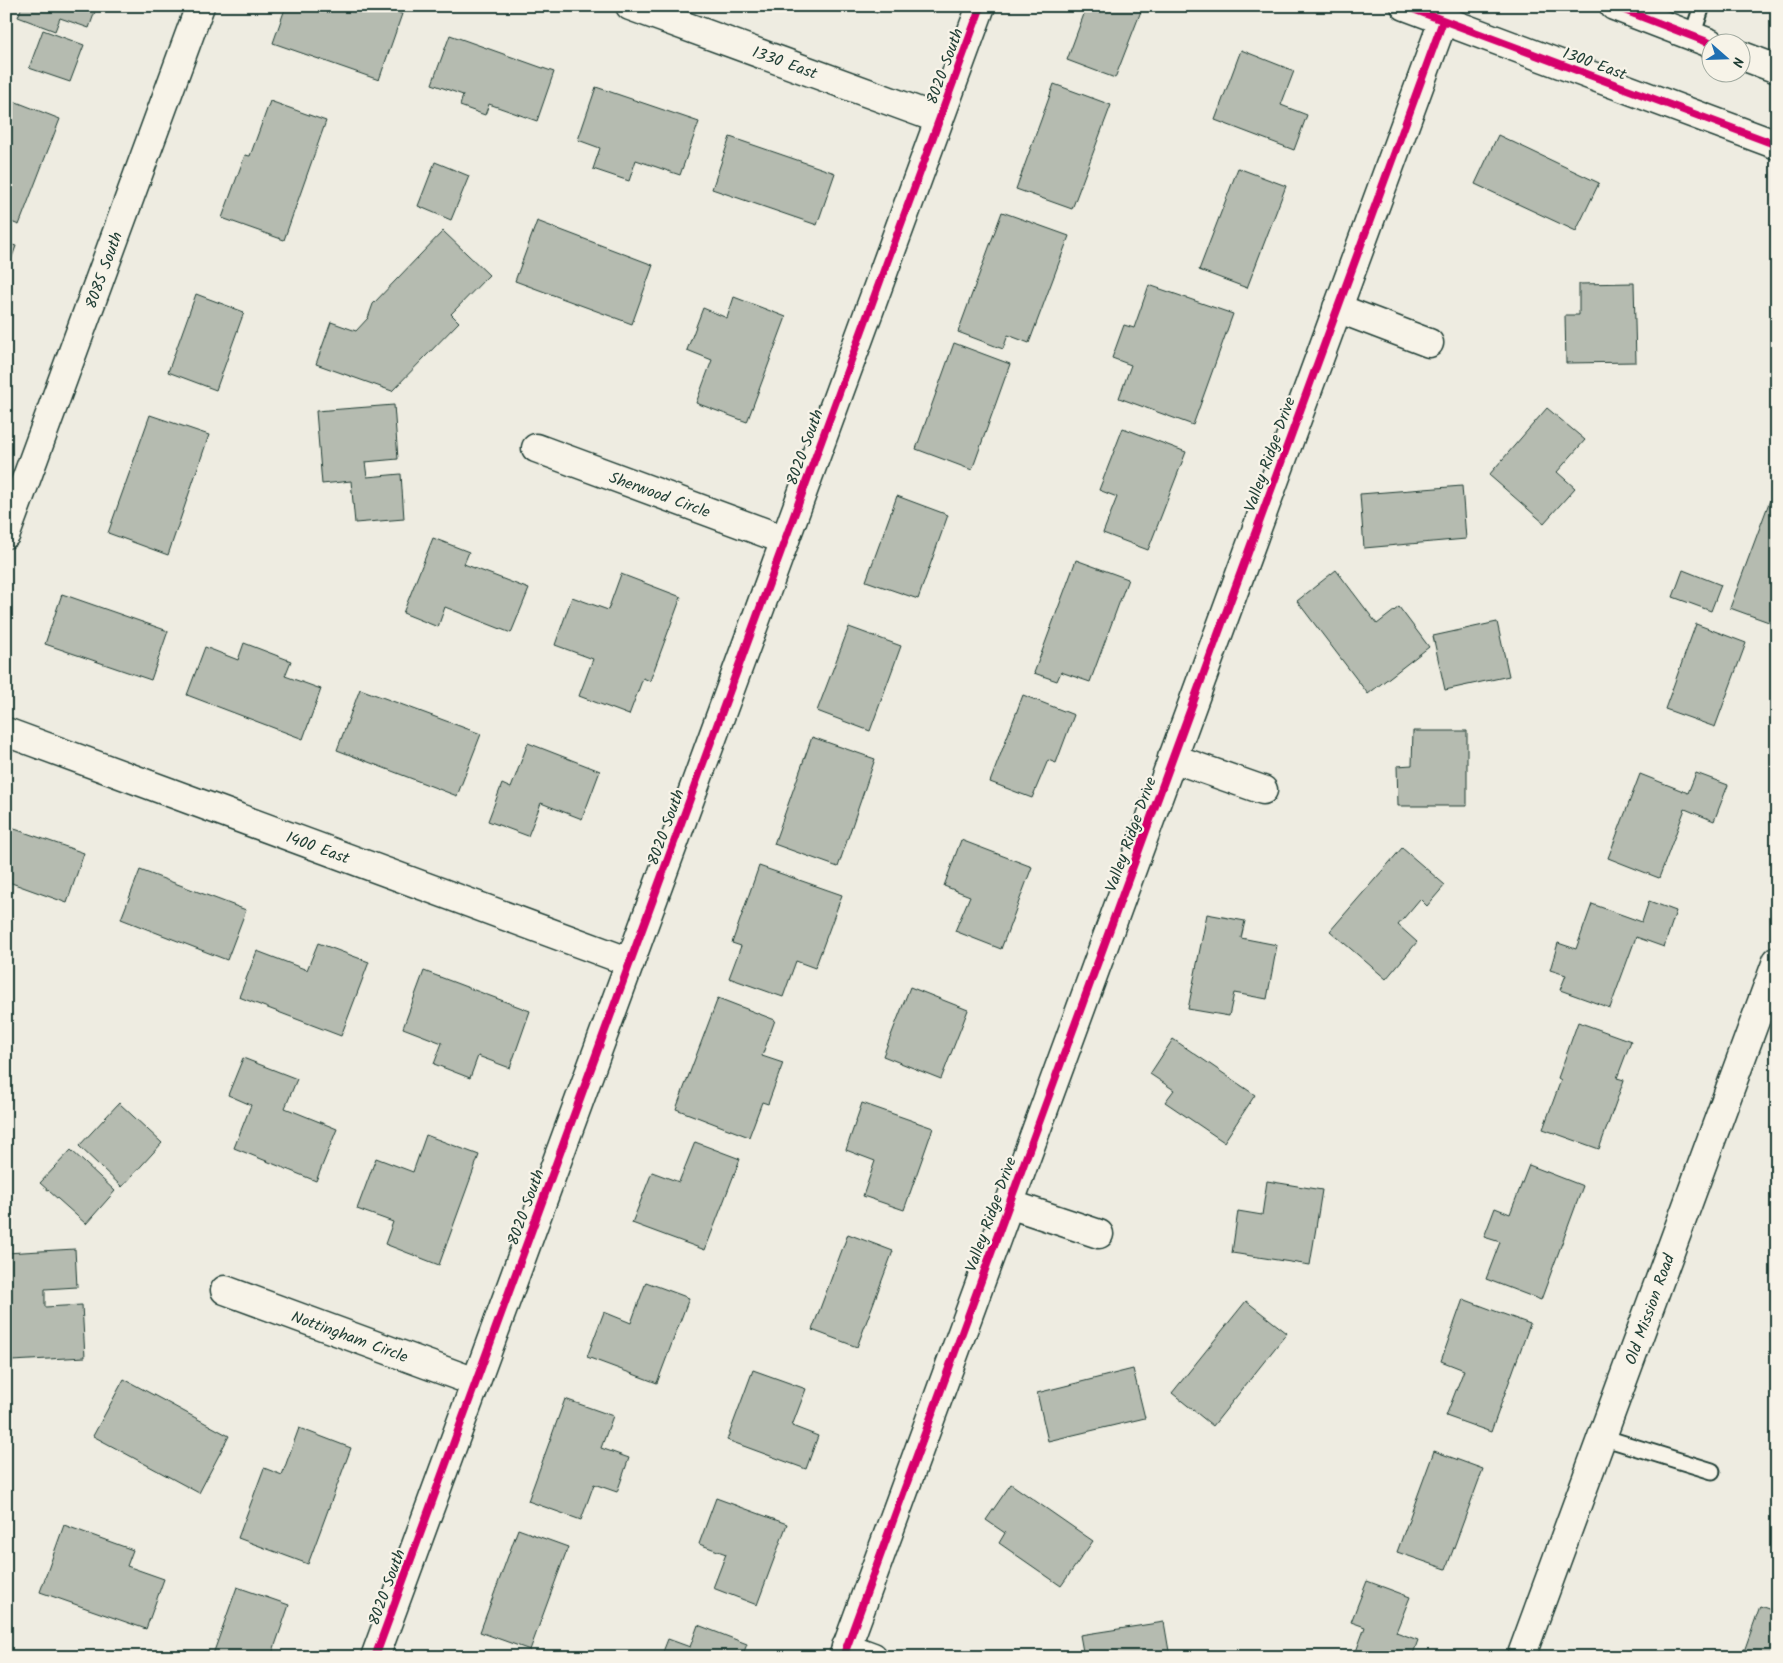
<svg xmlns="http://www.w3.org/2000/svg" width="1783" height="1663" font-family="Kalam,sans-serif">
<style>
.building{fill:#b5bbb0;stroke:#1f3d34}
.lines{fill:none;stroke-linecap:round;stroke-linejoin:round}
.lane-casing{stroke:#1f3d34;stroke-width:19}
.street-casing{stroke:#1f3d34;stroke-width:31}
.primary-casing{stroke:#1f3d34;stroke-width:31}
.lane{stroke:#f7f3e8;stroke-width:15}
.street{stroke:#f7f3e8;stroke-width:28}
.primary{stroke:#f7f3e8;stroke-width:28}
.cycleway-casing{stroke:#f7f3e8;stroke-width:11}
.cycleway{stroke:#d6006c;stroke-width:8}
.labels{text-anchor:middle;stroke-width:4.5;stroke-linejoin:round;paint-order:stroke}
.street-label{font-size:16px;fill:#1f3d34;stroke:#f7f3e8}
</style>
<rect width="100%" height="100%" fill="#eeece1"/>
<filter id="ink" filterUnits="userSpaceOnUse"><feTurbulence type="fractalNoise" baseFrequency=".02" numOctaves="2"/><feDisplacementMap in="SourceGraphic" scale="10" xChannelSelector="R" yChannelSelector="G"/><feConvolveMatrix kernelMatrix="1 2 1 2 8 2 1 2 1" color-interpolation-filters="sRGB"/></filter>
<g filter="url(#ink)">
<g class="building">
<polygon points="22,6 97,6 89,28 60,18 55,31 18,17"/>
<polygon points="286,6 380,6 402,14 379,80 273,43"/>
<polygon points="859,6 880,6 877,13"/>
<polygon points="1087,6 1143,6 1115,78 1067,60"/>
<polygon points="43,30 84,45 70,82 29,68"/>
<polygon points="450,35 554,72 537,121 489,104 485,115 460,106 463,95 432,84"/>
<polygon points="1241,50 1294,71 1281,105 1307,115 1294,150 1215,120"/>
<polygon points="1054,84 1111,105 1072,209 1016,189"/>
<polygon points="596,87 699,122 680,175 636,160 629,181 593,169 600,148 578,140"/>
<polygon points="6,98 60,119 19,225 6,220"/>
<polygon points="270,101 326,121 284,240 222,218 245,155 250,156"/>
<polygon points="1498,135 1599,183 1576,231 1475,184"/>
<polygon points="730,137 835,173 817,225 712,189"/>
<polygon points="435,162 469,176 451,220 418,206"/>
<polygon points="1238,168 1286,186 1247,288 1199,270"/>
<polygon points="1002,212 1069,236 1029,343 1008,335 1003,349 958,332"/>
<polygon points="537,221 653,265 632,324 515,281"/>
<polygon points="443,231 489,275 451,314 459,322 392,391 316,364 331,322 356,331 368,318 373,304"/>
<polygon points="6,243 16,246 6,274"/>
<polygon points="1634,283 1636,362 1566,363 1565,315 1579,315 1579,284"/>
<polygon points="1149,285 1233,314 1193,425 1119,398 1131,365 1112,358 1124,325 1134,328"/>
<polygon points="196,294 244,312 216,390 168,372"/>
<polygon points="734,297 786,317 747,422 696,403 712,360 687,350 703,308 727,318"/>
<polygon points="954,343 1010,364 972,470 916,449"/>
<polygon points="394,405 398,459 365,462 367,477 401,474 404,519 355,523 351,481 322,484 316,411"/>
<polygon points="1547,408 1585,440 1557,472 1575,488 1544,523 1489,475"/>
<polygon points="150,415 209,435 168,555 108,533"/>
<polygon points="1123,428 1186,452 1148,550 1103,533 1117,497 1099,490"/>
<polygon points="1462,486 1466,539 1364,548 1360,494"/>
<polygon points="897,496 948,515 918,599 866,581"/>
<polygon points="1770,500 1777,502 1777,625 1730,608"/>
<polygon points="433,538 469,552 464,564 529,589 511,633 445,607 438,627 403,613"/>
<polygon points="1076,560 1128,579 1090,682 1061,672 1057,681 1034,673"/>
<polygon points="1336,570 1377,624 1399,607 1429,647 1368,694 1297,601"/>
<polygon points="1683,570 1721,585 1711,611 1673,597"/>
<polygon points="621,574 681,597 650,681 643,678 629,715 579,696 593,659 555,645 572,597 608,610"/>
<polygon points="62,594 168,631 151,680 45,644"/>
<polygon points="1497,622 1509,676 1445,690 1433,636"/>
<polygon points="1696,624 1746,643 1715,727 1665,709"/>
<polygon points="849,627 901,646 870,731 817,711"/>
<polygon points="244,643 291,661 285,676 321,689 303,739 187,695 205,647 238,660"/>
<polygon points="360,689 481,734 457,796 337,750"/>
<polygon points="1023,695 1074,715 1056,763 1048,760 1032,798 990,782"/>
<polygon points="1413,731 1467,731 1467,806 1398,806 1397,766 1412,765"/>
<polygon points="812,737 875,759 838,867 774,844"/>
<polygon points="528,743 600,771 582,819 541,803 528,836 488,821 502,784 511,788"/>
<polygon points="1696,773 1728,785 1714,821 1685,809 1659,878 1608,858 1640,774 1688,793"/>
<polygon points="6,826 84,853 67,903 6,881"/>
<polygon points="961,840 1032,867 1001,949 955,931 970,896 944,886"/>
<polygon points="1402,848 1445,885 1427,906 1420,899 1398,925 1417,942 1386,979 1330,931"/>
<polygon points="759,866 842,895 815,968 796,961 783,997 729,978 741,946 732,943"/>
<polygon points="140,870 246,910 227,960 121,919"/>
<polygon points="1649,901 1676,911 1664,947 1636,937 1610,1008 1560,990 1566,975 1550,970 1558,943 1576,949 1592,904 1642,922"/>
<polygon points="1207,914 1245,921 1241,938 1277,945 1267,999 1234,993 1229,1016 1188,1009"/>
<polygon points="318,943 369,962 341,1036 239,997 257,951 307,970"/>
<polygon points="424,971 530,1011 510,1068 478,1056 470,1078 434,1064 442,1043 403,1028"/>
<polygon points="910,987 968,1010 941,1079 883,1056"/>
<polygon points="718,998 775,1020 762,1056 783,1063 768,1104 762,1102 749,1137 676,1109"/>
<polygon points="1578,1022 1631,1041 1617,1078 1624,1080 1599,1149 1543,1129 1561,1080 1558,1078"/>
<polygon points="1173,1039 1255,1095 1224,1142 1165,1102 1174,1090 1150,1074"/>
<polygon points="243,1058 297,1079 285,1108 337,1129 316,1181 234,1148 251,1105 228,1095"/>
<polygon points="119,1103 162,1143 122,1187 79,1146"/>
<polygon points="862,1103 933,1128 904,1210 863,1196 875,1161 846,1150"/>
<polygon points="426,1135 479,1155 439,1265 385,1244 393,1222 357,1209 376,1158 413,1172"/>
<polygon points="695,1142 740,1159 705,1250 632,1223 652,1172 679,1182"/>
<polygon points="71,1150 115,1191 86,1224 40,1183"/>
<polygon points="1529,1165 1583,1186 1541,1300 1486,1279 1500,1242 1484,1237 1495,1208 1510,1214"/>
<polygon points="1267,1181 1322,1190 1310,1265 1232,1253 1238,1211 1262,1215"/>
<polygon points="848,1234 893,1251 857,1347 812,1330"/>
<polygon points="75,1249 77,1287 45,1289 45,1307 82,1305 85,1357 12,1361 6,1253"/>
<polygon points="646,1282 689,1298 657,1383 587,1357 604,1312 631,1323"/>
<polygon points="1463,1299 1530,1324 1491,1432 1446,1416 1464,1370 1441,1361"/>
<polygon points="1246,1301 1287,1333 1213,1426 1172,1393"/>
<polygon points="1133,1369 1145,1418 1048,1441 1037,1393"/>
<polygon points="753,1370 806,1389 792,1426 818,1436 806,1469 727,1440"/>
<polygon points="124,1379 229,1436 199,1493 93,1436"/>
<polygon points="565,1399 613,1416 601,1448 629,1458 617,1492 594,1484 581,1520 528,1501"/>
<polygon points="299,1428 351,1448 308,1564 238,1538 264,1468 282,1475"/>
<polygon points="1434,1451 1483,1469 1446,1569 1397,1552"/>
<polygon points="1011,1484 1093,1541 1061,1586 999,1543 1005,1533 986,1520"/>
<polygon points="716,1498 787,1524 757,1605 713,1588 726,1554 699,1544"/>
<polygon points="64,1525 133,1550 127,1566 164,1579 146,1629 40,1592"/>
<polygon points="518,1529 568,1547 530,1650 480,1632"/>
<polygon points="1367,1581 1410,1597 1396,1632 1418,1640 1412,1657 1354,1657 1365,1627 1351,1622"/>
<polygon points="237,1587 289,1605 271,1657 212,1657"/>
<polygon points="1760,1606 1777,1612 1777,1657 1742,1657"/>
<polygon points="1164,1622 1170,1657 1084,1657 1080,1635"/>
<polygon points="698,1625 747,1644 742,1657 661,1657 668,1639 690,1647"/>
<polygon points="472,1651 487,1657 470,1657"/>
</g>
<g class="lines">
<defs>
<g id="lane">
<polyline points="1692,36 1702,6"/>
<polyline points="1602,1437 1712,1471"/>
</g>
<g id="street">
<polyline points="630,6 939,119"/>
<polyline points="1337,308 1429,343"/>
<polyline points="536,448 785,540"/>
<polyline points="6,534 200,6"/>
<polyline points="6,732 630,962"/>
<polyline points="1172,758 1263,790"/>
<polyline points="1009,1204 1099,1234"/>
<polyline points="225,1290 475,1382"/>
<polyline points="846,1647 873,1657"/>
<polyline points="375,1657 981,6"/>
<polyline points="843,1657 1443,21"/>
<polyline points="1521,1657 1777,961"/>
</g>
<g id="primary">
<polyline points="1405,6 1777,145"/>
<polyline points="1614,6 1710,43"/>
<polyline points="1740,55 1777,69"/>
</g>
</defs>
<use href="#lane" class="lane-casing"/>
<use href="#street" class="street-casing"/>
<use href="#primary" class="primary-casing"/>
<use href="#lane" class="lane"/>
<use href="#street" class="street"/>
<use href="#primary" class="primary"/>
<defs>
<g id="cycleway">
<polyline points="1405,6 1777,145"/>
<polyline points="1614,6 1710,43"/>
<polyline points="375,1657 981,6"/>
<polyline points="843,1657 1443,21"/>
</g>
</defs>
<use href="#cycleway" class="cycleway-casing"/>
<use href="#cycleway" class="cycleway"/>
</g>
</g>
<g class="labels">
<g class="street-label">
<text transform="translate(785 62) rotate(20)" y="6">1330 East</text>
<text transform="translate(1595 63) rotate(20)" y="6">1300 East</text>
<text transform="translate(944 66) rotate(-70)" y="6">8020 South</text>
<text transform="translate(103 270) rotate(-70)" y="6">8085 South</text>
<text transform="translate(804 447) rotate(-70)" y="6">8020 South</text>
<text transform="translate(1269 454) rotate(-70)" y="6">Valley Ridge Drive</text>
<text transform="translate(660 494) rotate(20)" y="6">Sherwood Circle</text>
<text transform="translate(665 827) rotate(-70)" y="6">8020 South</text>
<text transform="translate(1130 834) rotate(-70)" y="6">Valley Ridge Drive</text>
<text transform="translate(318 847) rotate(20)" y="6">1400 East</text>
<text transform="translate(525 1207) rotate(-70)" y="6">8020 South</text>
<text transform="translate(990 1214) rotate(-70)" y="6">Valley Ridge Drive</text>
<text transform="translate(1649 1309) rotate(-70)" y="6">Old Mission Road</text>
<text transform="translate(350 1336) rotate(20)" y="6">Nottingham Circle</text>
<text transform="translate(386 1587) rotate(-70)" y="6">8020 South</text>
</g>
</g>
<rect width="1783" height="1663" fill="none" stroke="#f7f3e8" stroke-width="25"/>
<rect x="12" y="12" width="1758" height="1638" fill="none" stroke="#1f3d34" stroke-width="2" filter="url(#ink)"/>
<g transform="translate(1726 58) rotate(110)"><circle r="24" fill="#f7f3e8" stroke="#a1aaa0"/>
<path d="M0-4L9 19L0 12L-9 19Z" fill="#1f6fb2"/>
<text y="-8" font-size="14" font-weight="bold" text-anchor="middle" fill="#1f3d34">N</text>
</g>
</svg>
